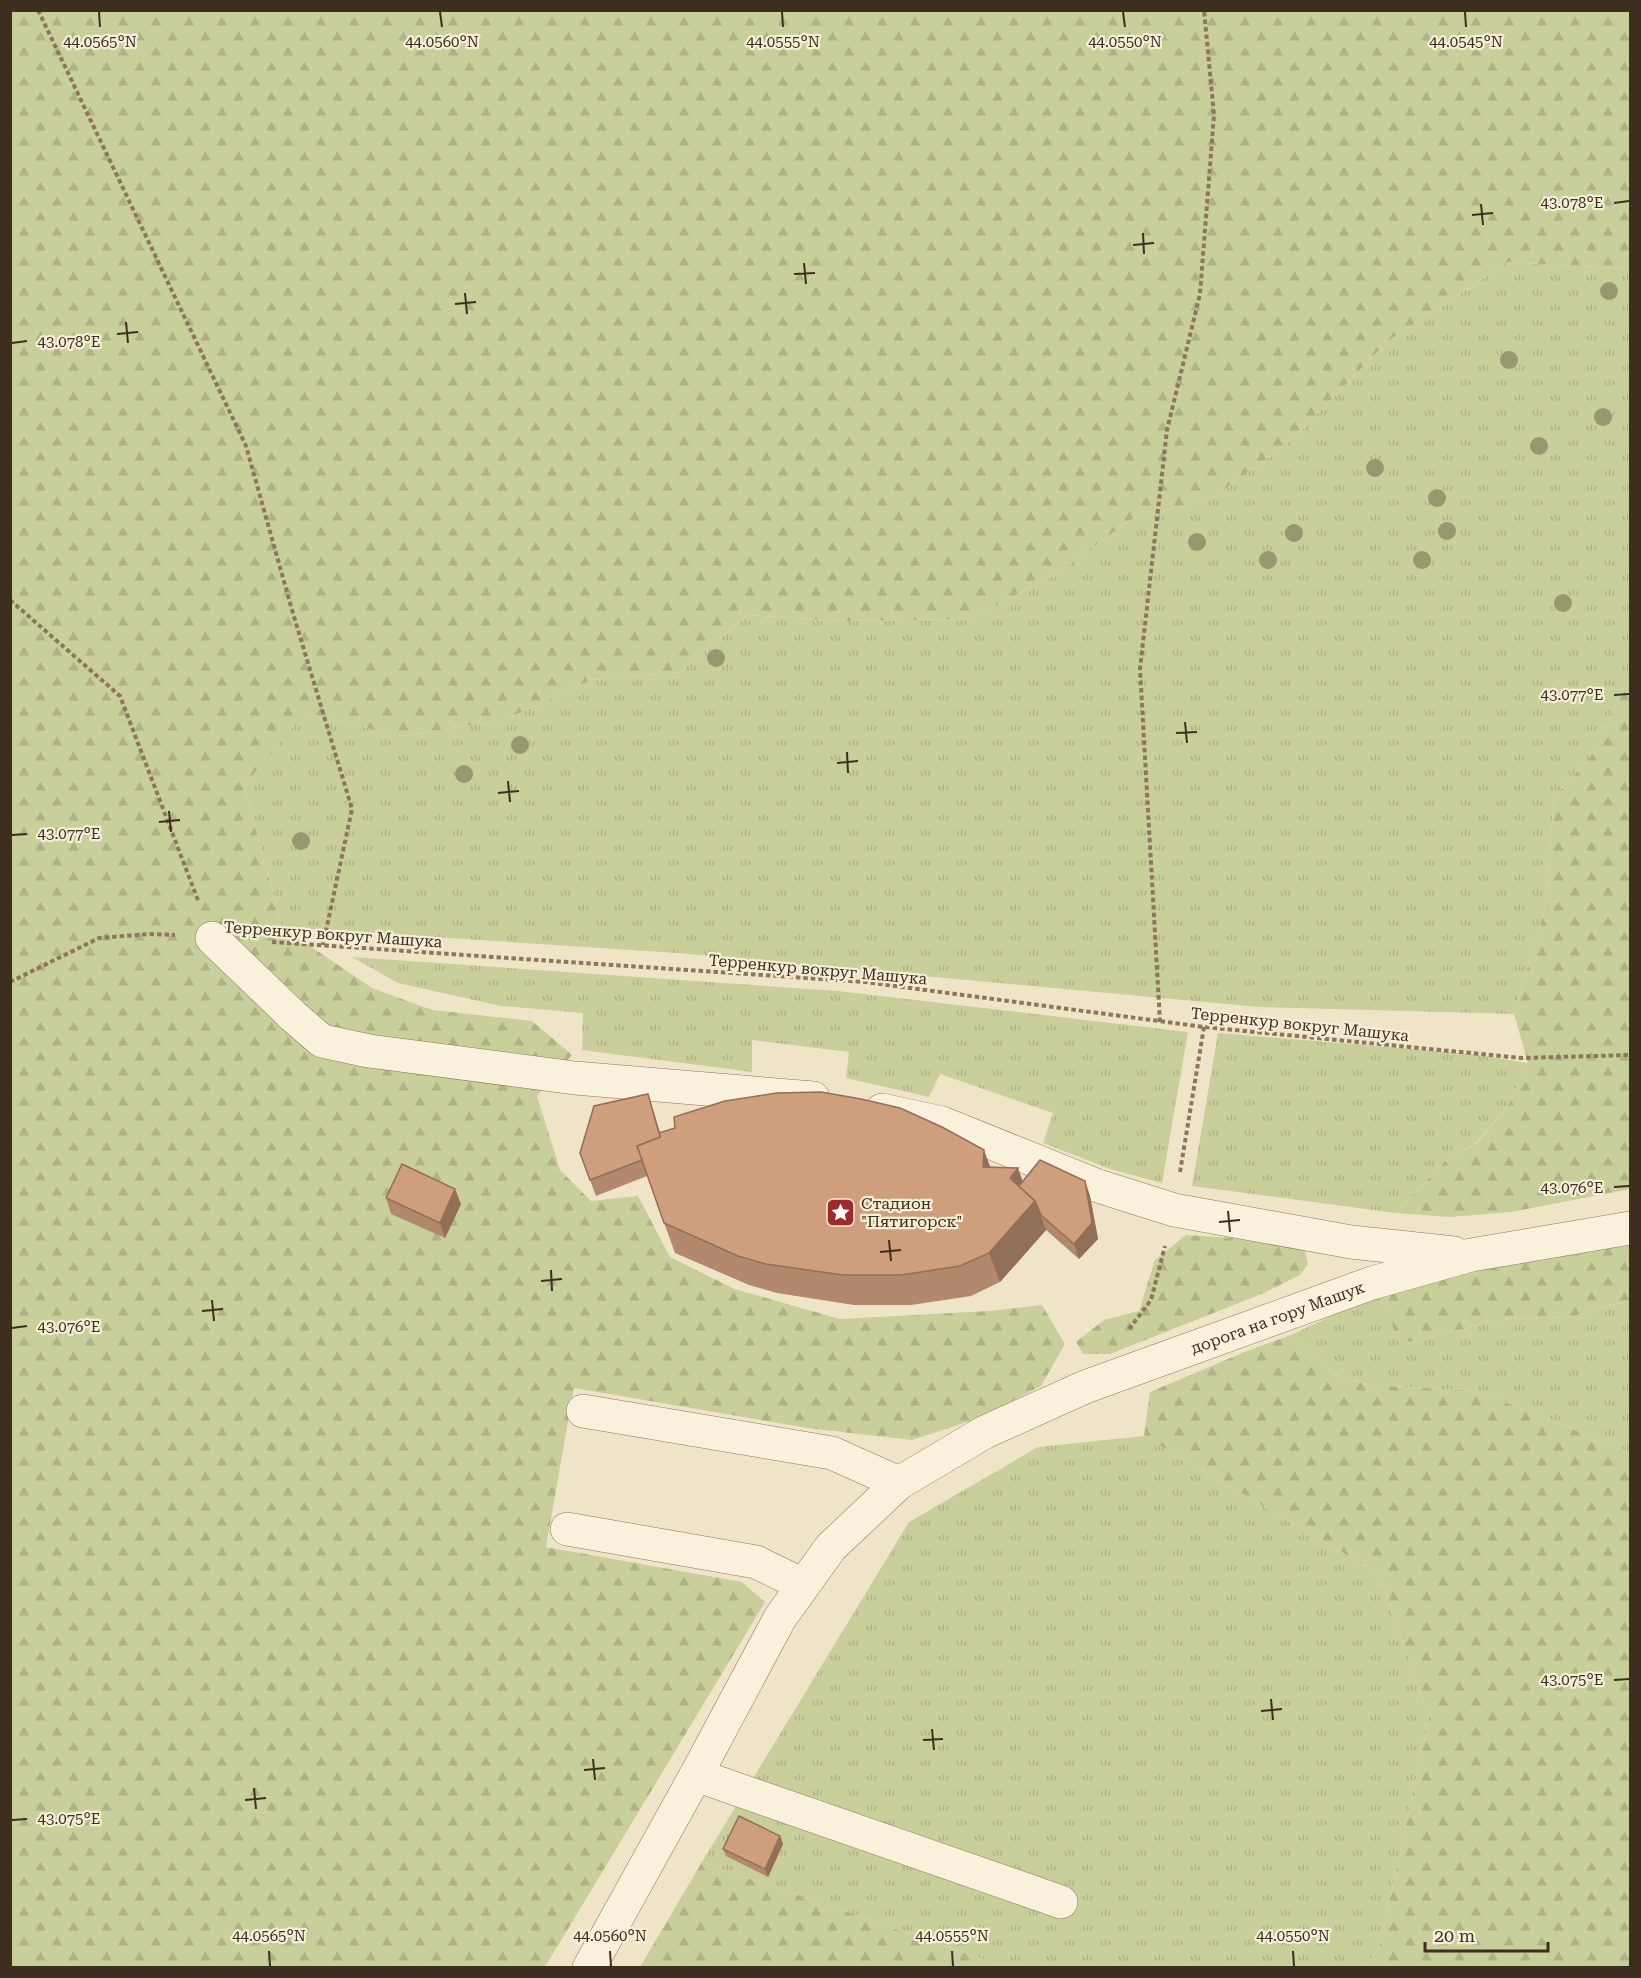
<svg xmlns="http://www.w3.org/2000/svg" width="1641" height="1978" font-family="'Roboto Serif',serif">
<style>
.grass{fill:url(#grass-tufts)}
.forest{fill:url(#forest-firs)}
.lines{fill:none;stroke-linecap:round;stroke-linejoin:round}
.minor-casing{stroke:#8d765c;stroke-width:34}
.path{stroke:#8d765c;stroke-width:4;stroke-dasharray:4.5 3;stroke-linecap:butt}
.minor{stroke:#faf1dc;stroke-width:33}
.tree{fill:#96986f}
.wall{fill:#b2896c}
.shaded-wall{fill:#916f58}
.building{fill:#cf9f7d;stroke:#916f58;stroke-width:1.5}
.ticks{fill:none;stroke:#3d2e20;stroke-width:2}
.labels{text-anchor:middle;stroke-width:4.5;stroke-linejoin:round;paint-order:stroke}
.street-label{font-size:16px;fill:#3d2e20;stroke:#f7eed8}
.poi-label{font-size:16px;fill:#3d2e20;stroke:#f7eed8;text-anchor:start}
.ticks-label{font-size:15px;text-anchor:middle;fill:#3d2e20;stroke:#f7eed8;stroke-width:4.5;stroke-linejoin:round;paint-order:stroke}
</style>
<defs>
<pattern id="grass-tufts" width="24" height="20" patternUnits="userSpaceOnUse" patternTransform="scale(1.5)"><rect width="24" height="20" fill="#c9cf9b"/><path d="M3 7l-1-3M5 7V3M7 7l1-3M15 17l-1-3M17 17v-4M19 17l1-3" fill="none" stroke="#aeb285"/></pattern>
<pattern id="forest-firs" width="22" height="20" patternUnits="userSpaceOnUse" patternTransform="scale(1.5)"><rect width="22" height="20" fill="#c9cf9b"/><path d="M5 1l3.5 6h-7zM16 11l3.5 6h-7z" fill="#aeb285"/></pattern>
</defs>
<rect width="100%" height="100%" fill="#f0e4c8"/>
<g class="grass">
<polygon points="1508,262 1630,269 1630,682 1622,690 1597,750 1554,797 1546,905 1514,1014 1259,1007 677,953 282,927 244,786 304,713 402,736 504,720 591,680 680,672 747,615 844,621 970,619 1052,576 1131,520 1215,496 1292,440 1388,341"/>
<polygon points="352,957 838,991 1188,1032 1162,1183 1110,1169 1043,1143 1053,1113 940,1074 929,1097 846,1078 849,1052 752,1040 752,1072 582,1050 583,1013 501,1006 398,983"/>
<polygon points="1218,1033 1471,1054 1528,1063 1508,1106 1477,1142 1444,1162 1396,1213 1192,1186"/>
<polygon points="1384,1291 1396,1338 1414,1342 1449,1332 1509,1319 1571,1317 1630,1300 1630,1454 1568,1427 1477,1391 1371,1385 1335,1375 1291,1335"/>
<polygon points="1144,1436 1379,1574 1429,1717 1380,1945 1366,1967 1006,1967 702,1862 909,1522 1038,1447"/>
</g>
<g class="forest">
<polygon points="11,11 1630,11 1630,269 1508,262 1388,341 1292,440 1215,496 1131,520 1052,576 970,619 844,621 747,615 680,672 591,680 504,720 401,736 305,713 244,786 282,927 372,988 432,1010 532,1021 572,1055 537,1096 560,1170 591,1201 638,1196 670,1257 735,1289 840,1319 988,1311 1042,1305 1065,1344 1041,1386 980,1418 912,1440 807,1428 574,1388 546,1547 742,1582 765,1602 545,1967 11,1968"/>
<polygon points="1630,682 1630,1189 1511,1212 1449,1217 1396,1213 1444,1162 1478,1142 1508,1106 1528,1063 1514,1014 1546,905 1554,797 1597,750 1622,690"/>
<polygon points="1186,1235 1281,1241 1305,1251 1308,1264 1300,1275 1264,1293 1110,1354 1083,1354 1076,1342 1104,1320 1139,1311 1155,1260"/>
<polygon points="1630,1243 1630,1300 1571,1317 1509,1319 1449,1332 1414,1342 1396,1339 1384,1291 1472,1269"/>
<polygon points="1291,1335 1335,1375 1371,1385 1477,1391 1568,1427 1630,1454 1630,1967 1366,1967 1380,1945 1429,1717 1379,1574 1144,1436 1150,1392 1247,1351"/>
<polygon points="702,1862 1006,1967 640,1967"/>
</g>
<g class="lines">
<defs>
<g id="minor">
<polyline points="212,938 293,1016 322,1041 369,1051 575,1078 813,1098"/>
<polyline points="882,1110 942,1123 1098,1186 1174,1210 1351,1242 1454,1253"/>
<polyline points="583,1411 832,1453 899,1483"/>
<polyline points="567,1529 756,1562 803,1585"/>
<polyline points="696,1775 1061,1902"/>
<path id="s1" d="M 589,1968 L 696,1775 L 780,1618 L 831,1547 L 899,1483 L 985,1432 L 1085,1387 L 1372,1283 L 1471,1255 L 1630,1228"/>
</g>
</defs>
<use href="#minor" class="minor-casing"/>
<g class="path">
<polyline points="38,10 246,446 292,610 352,809 323,945"/>
<polyline points="10,600 120,696 199,903"/>
<polyline points="272,942 865,982 1204,1027 1522,1058 1630,1055"/>
<polyline points="10,982 99,938 150,934 175,935"/>
<polyline points="1160,1022 1140,669 1167,430 1200,294 1214,115 1204,10"/>
<polyline points="1180,1172 1204,1027"/>
<polyline points="1129,1329 1151,1300 1165,1246"/>
</g>
<use href="#minor" class="minor"/>
</g>
<g class="tree">
<circle cx="1609" cy="291" r="9"/>
<circle cx="1509" cy="360" r="9"/>
<circle cx="1603" cy="417" r="9"/>
<circle cx="1539" cy="446" r="9"/>
<circle cx="1375" cy="468" r="9"/>
<circle cx="1437" cy="498" r="9"/>
<circle cx="1447" cy="531" r="9"/>
<circle cx="1294" cy="533" r="9"/>
<circle cx="1197" cy="542" r="9"/>
<circle cx="1268" cy="560" r="9"/>
<circle cx="1422" cy="560" r="9"/>
<circle cx="1563" cy="603" r="9"/>
<circle cx="716" cy="658" r="9"/>
<circle cx="520" cy="745" r="9"/>
<circle cx="464" cy="774" r="9"/>
<circle cx="301" cy="841" r="9"/>
</g>
<g class="wall">
<polygon points="653,1110 660,1133 990,1167 1018,1168 1023,1182 1085,1181 1090,1196 1098,1239 1079,1259 1046,1230 1000,1282 971,1296 911,1305 854,1305 777,1293 749,1285 675,1253 647,1176 596,1196 580,1153"/>
<polygon points="386,1198 461,1204 445,1238 391,1214"/>
<polygon points="780,1836 783,1844 768,1877 726,1856 723,1849"/>
</g>
<g class="shaded-wall">
<polygon points="648,1094 653,1110 671,1167 665,1151"/>
<polygon points="984,1150 995,1180 983,1167"/>
<polygon points="1018,1168 1028,1198 1010,1178"/>
<polygon points="1085,1181 1090,1196 1098,1239 1079,1259 1074,1244"/>
<polygon points="455,1189 461,1204 445,1238 440,1223"/>
<polygon points="1035,1201 1046,1230 1000,1282 989,1253"/>
<polygon points="780,1836 783,1844 768,1877 765,1869"/>
</g>
<g class="building">
<polygon points="821,1092 861,1099 900,1108 942,1127 984,1150 983,1167 1018,1168 1010,1178 1035,1201 989,1253 960,1266 901,1275 843,1275 766,1264 738,1256 664,1223 637,1146 660,1137 659,1133 675,1128 674,1117 725,1101 777,1093"/>
<polygon points="648,1094 660,1137 637,1146 642,1160 590,1180 580,1153 594,1106"/>
<polygon points="1040,1160 1085,1181 1092,1223 1074,1244 1041,1215 1035,1201 1019,1186"/>
<polygon points="402,1164 455,1189 440,1223 386,1198"/>
<polygon points="739,1816 780,1836 765,1869 723,1849"/>
</g>
<path class="ticks" d="M 99,12 L 100,27M 440,12 L 442,27M 782,12 L 783,27M 1123,12 L 1125,27M 1465,12 L 1466,27M 1614,203 L 1629,201M 1481,204 L 1483,225M 1472,215 L 1493,213M 1143,233 L 1144,254M 1133,245 L 1154,243M 804,263 L 806,284M 794,274 L 815,273M 465,293 L 467,314M 455,304 L 476,302M 126,322 L 128,343M 117,334 L 138,332M 12,343 L 27,341M 1614,695 L 1629,694M 1185,722 L 1187,743M 1176,733 L 1197,732M 847,752 L 848,773M 837,763 L 858,761M 508,781 L 510,802M 498,793 L 519,791M 169,811 L 171,832M 159,822 L 180,820M 12,835 L 27,834M 1614,1187 L 1629,1186M 1228,1211 L 1230,1232M 1219,1222 L 1240,1220M 889,1240 L 891,1261M 880,1252 L 901,1250M 551,1270 L 552,1291M 541,1281 L 562,1279M 212,1300 L 214,1321M 202,1311 L 223,1309M 12,1328 L 27,1326M 1614,1680 L 1629,1679M 1271,1699 L 1273,1720M 1261,1711 L 1282,1709M 932,1729 L 934,1750M 923,1740 L 943,1739M 593,1759 L 595,1780M 584,1770 L 605,1768M 254,1788 L 256,1809M 245,1800 L 266,1798M 12,1820 L 27,1819M 269,1951 L 270,1966M 610,1951 L 611,1966M 952,1951 L 953,1966M 1293,1951 L 1294,1966"/>
<defs>
<symbol id="sight-square" viewBox="-11 -11 22 22"><rect x="-9" y="-9" width="18" height="18" rx="4" fill="#9e2a2b" stroke="#f7eed8"/><path d="M0-6L1.8-2.2L6-1.7L2.9 1.2L3.7 5.4L0 3.3L-3.7 5.4L-2.9 1.2L-6-1.7L-1.8-2.2Z" fill="#fff"/></symbol>
</defs>
<g fill-rule="evenodd">
<use href="#sight-square" x="824" y="1196" width="33" height="33"/>
</g>
<g class="labels">
<g class="street-label">
<text transform="translate(333 934) rotate(4)" y="6">Терренкур вокруг Машука</text>
<text transform="translate(818 969) rotate(5)" y="6">Терренкур вокруг Машука</text>
<text transform="translate(1300 1024) rotate(6)" y="6">Терренкур вокруг Машука</text>
<text dy="6" stroke="none"><textPath href="#s1" startOffset="994">дорога на гору Машук</textPath></text>
</g>
<g class="poi-label">
<text x="861" y="1209">Стадион<tspan x="861" dy="18">"Пятигорск"</tspan></text>
</g>
</g>
<g class="ticks-label">
<text x="100" y="47">44.0565°N</text>
<text x="442" y="47">44.0560°N</text>
<text x="783" y="47">44.0555°N</text>
<text x="1125" y="47">44.0550°N</text>
<text x="1466" y="47">44.0545°N</text>
<text x="1572" y="208">43.078°E</text>
<text x="69" y="347">43.078°E</text>
<text x="1572" y="700">43.077°E</text>
<text x="69" y="839">43.077°E</text>
<text x="1572" y="1193">43.076°E</text>
<text x="69" y="1332">43.076°E</text>
<text x="1572" y="1685">43.075°E</text>
<text x="69" y="1824">43.075°E</text>
<text x="269" y="1941">44.0565°N</text>
<text x="610" y="1941">44.0560°N</text>
<text x="952" y="1941">44.0555°N</text>
<text x="1293" y="1941">44.0550°N</text>
</g>
<rect width="1641" height="1978" fill="none" stroke="#3d2e20" stroke-width="24"/>
<path d="M1425 1942v9h123v-9" fill="none" stroke="#3d2e20" stroke-width="3"/>
<text x="1434" y="1942" font-size="18" fill="#3d2e20" stroke="#f7eed8" stroke-width="4.5" paint-order="stroke">20 m</text>
</svg>
